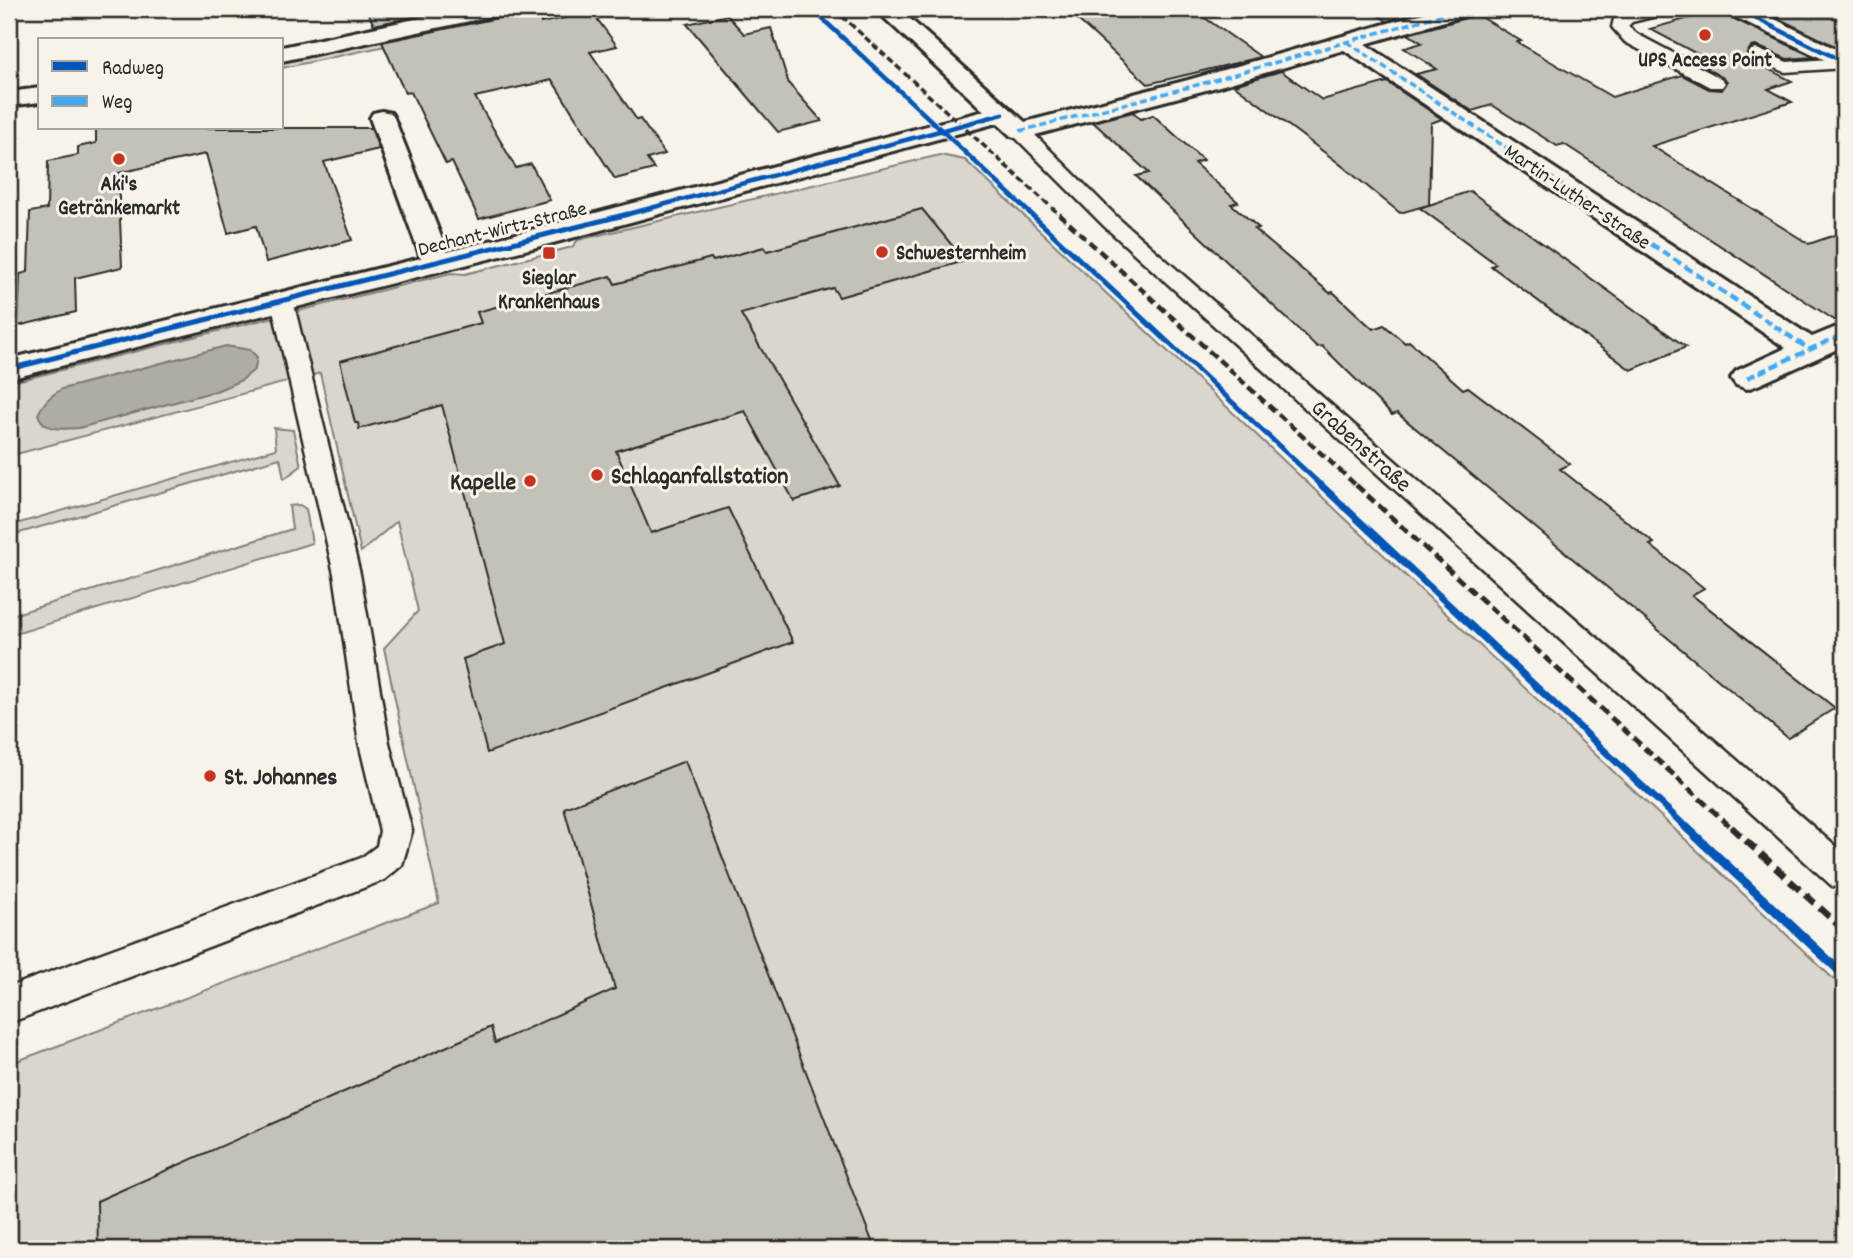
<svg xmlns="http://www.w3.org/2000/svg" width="1853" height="1258" font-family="Dekko,sans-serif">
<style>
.green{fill:#dad6cc;stroke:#82807c;stroke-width:2}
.water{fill:#afaca4;stroke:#7a7874;stroke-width:2}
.building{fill:#c4c1b9;stroke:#2b2b2b;stroke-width:2}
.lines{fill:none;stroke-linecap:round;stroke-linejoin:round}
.lane-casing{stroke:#2b2b2b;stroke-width:5}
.street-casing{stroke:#2b2b2b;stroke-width:6}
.secondary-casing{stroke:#2b2b2b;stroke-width:6}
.lane{fill:#f7f3e8;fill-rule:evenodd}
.street{fill:#f7f3e8;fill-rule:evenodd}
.secondary{fill:#f7f3e8;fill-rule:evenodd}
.rail-far3{stroke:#2b2b2b;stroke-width:3.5;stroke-dasharray:7 3.5;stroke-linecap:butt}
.rail-far2{stroke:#2b2b2b;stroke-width:4.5;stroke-dasharray:9 4.5;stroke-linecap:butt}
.rail-far1{stroke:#2b2b2b;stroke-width:5;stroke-dasharray:10 5;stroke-linecap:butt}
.rail{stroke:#2b2b2b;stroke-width:7;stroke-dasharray:13 7;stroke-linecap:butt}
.quiet-far1{stroke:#3fa9f5;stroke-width:3.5;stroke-dasharray:7 3.5;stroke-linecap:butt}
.quiet{stroke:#3fa9f5;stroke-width:4.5;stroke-dasharray:9 4.5;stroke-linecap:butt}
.cycleway-far3-casing{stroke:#f7f3e8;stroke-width:7}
.cycleway-far2-casing{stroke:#f7f3e8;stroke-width:9}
.cycleway-far1-casing{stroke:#f7f3e8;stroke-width:11}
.cycleway-casing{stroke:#f7f3e8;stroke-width:13}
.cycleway-far3{stroke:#0057b8;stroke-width:4.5}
.cycleway-far2{stroke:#0057b8;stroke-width:5}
.cycleway-far1{stroke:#0057b8;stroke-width:7}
.cycleway{stroke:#0057b8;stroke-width:9}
.poi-dot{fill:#c8321e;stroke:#f7f3e8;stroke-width:2.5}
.labels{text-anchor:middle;stroke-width:6;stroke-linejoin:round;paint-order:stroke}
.far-poi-label{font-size:21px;font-weight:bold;fill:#2b2b2b;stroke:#f7f3e8}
.far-street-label{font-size:21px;fill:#2b2b2b;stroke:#f7f3e8}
.street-label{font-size:24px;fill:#2b2b2b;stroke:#f7f3e8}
.poi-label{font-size:24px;font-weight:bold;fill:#2b2b2b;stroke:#f7f3e8;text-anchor:start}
</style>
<rect width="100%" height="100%" fill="#f7f3e8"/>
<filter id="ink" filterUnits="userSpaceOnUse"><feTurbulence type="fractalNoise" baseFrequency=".0143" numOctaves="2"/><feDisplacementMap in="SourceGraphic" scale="14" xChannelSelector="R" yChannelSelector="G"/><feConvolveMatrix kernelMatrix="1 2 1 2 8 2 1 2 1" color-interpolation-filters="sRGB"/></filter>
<g filter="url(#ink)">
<g class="green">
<polygon points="524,9 559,9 282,68 282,60"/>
<polygon points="940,155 965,160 1844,989 1844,1249 9,1249 9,1064 439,903 384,648 418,611 397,521 361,552 320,373 9,456 9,383 451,273 465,274 572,247 578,240"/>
<polygon points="274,428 293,430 301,466 284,479 280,458 9,536 9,526 276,449"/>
<polygon points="300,505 306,509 312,543 9,636 9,616 292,529 289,506"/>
</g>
<path class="water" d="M 226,346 L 250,350 L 257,357 L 255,369 L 242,380 L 216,391 L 79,428 C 63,429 43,432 38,414 C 44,402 50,396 62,389 Z"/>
<g class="building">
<polygon points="366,9 451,9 374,25"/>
<polygon points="507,9 539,9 541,23 592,12 617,46 590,52 637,120 640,119 665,154 647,159 654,169 615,179 552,80 475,97 516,168 531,164 550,200 479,219 452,162 446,164 411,92 405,93 382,42 502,17"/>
<polygon points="1066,9 1192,9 1261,57 1148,84"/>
<polygon points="1368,9 1429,9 1387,21"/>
<polygon points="1721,9 1728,16 1814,57 1787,59 1757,46 1751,47 1747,53 1750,60 1792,81 1768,89 1792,102 1652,146 1809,244 1844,232 1844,322 1839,323 1564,144 1557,146 1492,105 1472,111 1416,74 1437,69 1404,48 1422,43 1408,34 1470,17 1473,12 1521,41 1517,42 1612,97 1682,75 1709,89 1722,90 1727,81 1706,68 1716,64 1650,29"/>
<polygon points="1759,9 1844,9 1844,49 1843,50"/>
<polygon points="727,15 744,34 771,28 789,84 822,121 778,132 687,24"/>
<polygon points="1281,71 1322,100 1387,82 1442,119 1431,123 1429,205 1470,191 1686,347 1631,370 1491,266 1496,264 1420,208 1428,205 1400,213 1336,161 1234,85"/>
<polygon points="1133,112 1141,119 1153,115 1203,160 1194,163 1238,202 1231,204 1259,228 1254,229 1330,293 1333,292 1373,329 1384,325 1405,343 1409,341 1463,389 1468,387 1570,464 1560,469 1654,543 1650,545 1704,588 1692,595 1835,708 1788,738 1471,474 1397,413 1392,415 1322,346 1317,347 1136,176 1149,173 1093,122"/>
<polygon points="96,128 371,128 379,149 324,162 352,240 266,262 256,226 228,233 206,154 118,173 122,267 75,278 76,312 18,326 20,274 28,272 30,212 47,209 48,161 78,155 78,147 96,143"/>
<polygon points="922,209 965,261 839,297 833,288 741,314 840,486 794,501 745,411 616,451 651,533 728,508 793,642 487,753 463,659 505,644 442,405 359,429 358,423 355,423 340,361 481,323 477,312 611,276 615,284 711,258 713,261 764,247 767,251"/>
<polygon points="685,761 875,1249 98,1249 97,1201 491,1027 495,1043 615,989 564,808"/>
</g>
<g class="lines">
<defs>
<g id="lane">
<polygon points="1648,9 1674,9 1672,12 1632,22 1628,26 1637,34 1722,79 1725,83 1722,87 1710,87 1625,42 1612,27 1614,19"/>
<polygon points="1757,49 1787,62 1844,58 1844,68 1785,72 1751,58 1749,54 1751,50"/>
<polygon points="1020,125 1027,127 1118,218 1844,854 1844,890 1832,886 1104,226 1013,135 1011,131"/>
<polygon points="282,294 290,296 293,301 360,574 389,743 412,831 402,865 384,880 9,1023 9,987 361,858 377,846 380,831 359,743 334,574 271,301 274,296"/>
</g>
<g id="street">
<polygon points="463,9 504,9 501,14 493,16 282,61 282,47"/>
<polygon points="875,9 899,9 1025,122 1188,80 1438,9 1472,9 1469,14 1365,44 1812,337 1844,324 1844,346 1758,385 1747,389 1736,385 1731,378 1736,371 1786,348 1344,50 1206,90 1020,139 1011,136 997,123 553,243 9,379 9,359 421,258 370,118 373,113 382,111 391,113 394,118 447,252 984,111"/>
<polygon points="40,88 40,102 9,106 9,92"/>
</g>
<polygon id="secondary" points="1726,9 1754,9 1844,53 1844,69 1729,14"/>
</defs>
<use href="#lane" class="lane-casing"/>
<use href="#street" class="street-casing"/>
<use href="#secondary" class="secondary-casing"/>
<use href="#lane" class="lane"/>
<use href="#street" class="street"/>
<use href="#secondary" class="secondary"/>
<polyline class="rail-far3" points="834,9 1061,216"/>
<polyline class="rail-far2" points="1059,214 1358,487"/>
<polyline class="rail-far1" points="1356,485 1733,829"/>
<polyline class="rail" points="1731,827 1844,930"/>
<g class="quiet-far1">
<polyline points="1347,42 1609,216"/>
<polyline points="1020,131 1197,85 1461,9"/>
</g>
<g class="quiet">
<polyline points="1606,214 1809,349"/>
<polyline points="1747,378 1844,334"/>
</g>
<defs>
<g id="cycleway-far3">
<polyline points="812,9 1033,216"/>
<polyline points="1737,9 1844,62"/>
<polyline points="621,216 1003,114"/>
</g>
<g id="cycleway-far2">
<polyline points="1031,214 1323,487"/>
<polyline points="9,369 628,214"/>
</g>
<polyline id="cycleway-far1" points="1321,485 1688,829"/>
<polyline id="cycleway" points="1686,827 1844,975"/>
</defs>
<use href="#cycleway-far3" class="cycleway-far3-casing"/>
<use href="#cycleway-far2" class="cycleway-far2-casing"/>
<use href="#cycleway-far1" class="cycleway-far1-casing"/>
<use href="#cycleway" class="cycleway-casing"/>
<use href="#cycleway-far3" class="cycleway-far3"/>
<use href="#cycleway-far2" class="cycleway-far2"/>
<use href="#cycleway-far1" class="cycleway-far1"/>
<use href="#cycleway" class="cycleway"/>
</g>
</g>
<g class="poi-dot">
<circle cx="1705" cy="35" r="7"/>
<circle cx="119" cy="159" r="7"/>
<circle cx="882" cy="252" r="7"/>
<rect x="542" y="246" width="14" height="14" rx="3.5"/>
<circle cx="597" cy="475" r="7"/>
<circle cx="530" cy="481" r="7"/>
<circle cx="210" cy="776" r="7"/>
</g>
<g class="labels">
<g class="far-poi-label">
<text x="1705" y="66">UPS Access Point</text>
<text x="119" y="190">Aki's<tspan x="119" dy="24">Getränkemarkt</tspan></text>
<text x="896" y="259" text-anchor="start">Schwesternheim</text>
<text x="549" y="284">Sieglar<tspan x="549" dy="24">Krankenhaus</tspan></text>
</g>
<g class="far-street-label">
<text transform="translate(1578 196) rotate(34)" y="7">Martin-Luther-Straße</text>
<text transform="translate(502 228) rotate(-14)" y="7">Dechant-Wirtz-Straße</text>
</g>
<g class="street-label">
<text transform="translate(1362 445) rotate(42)" y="8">Grabenstraße</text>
</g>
<g class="poi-label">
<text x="611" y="483">Schlaganfallstation</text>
<text x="516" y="489" text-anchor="end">Kapelle</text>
<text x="224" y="784">St. Johannes</text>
</g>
</g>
<rect width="1853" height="1258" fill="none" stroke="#f7f3e8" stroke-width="35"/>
<rect x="18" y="18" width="1818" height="1223" fill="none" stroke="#2b2b2b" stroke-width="2.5" filter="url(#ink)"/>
<rect x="38" y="38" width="245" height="91" fill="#f7f3e8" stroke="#a5a39c" stroke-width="2"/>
<rect x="52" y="61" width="35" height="10" fill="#0057b8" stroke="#a5a39c" stroke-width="2"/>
<text x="102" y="74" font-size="21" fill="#2b2b2b">Radweg</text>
<rect x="52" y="96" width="35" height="10" fill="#3fa9f5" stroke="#a5a39c" stroke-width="2"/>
<text x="102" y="108" font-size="21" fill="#2b2b2b">Weg</text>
</svg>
